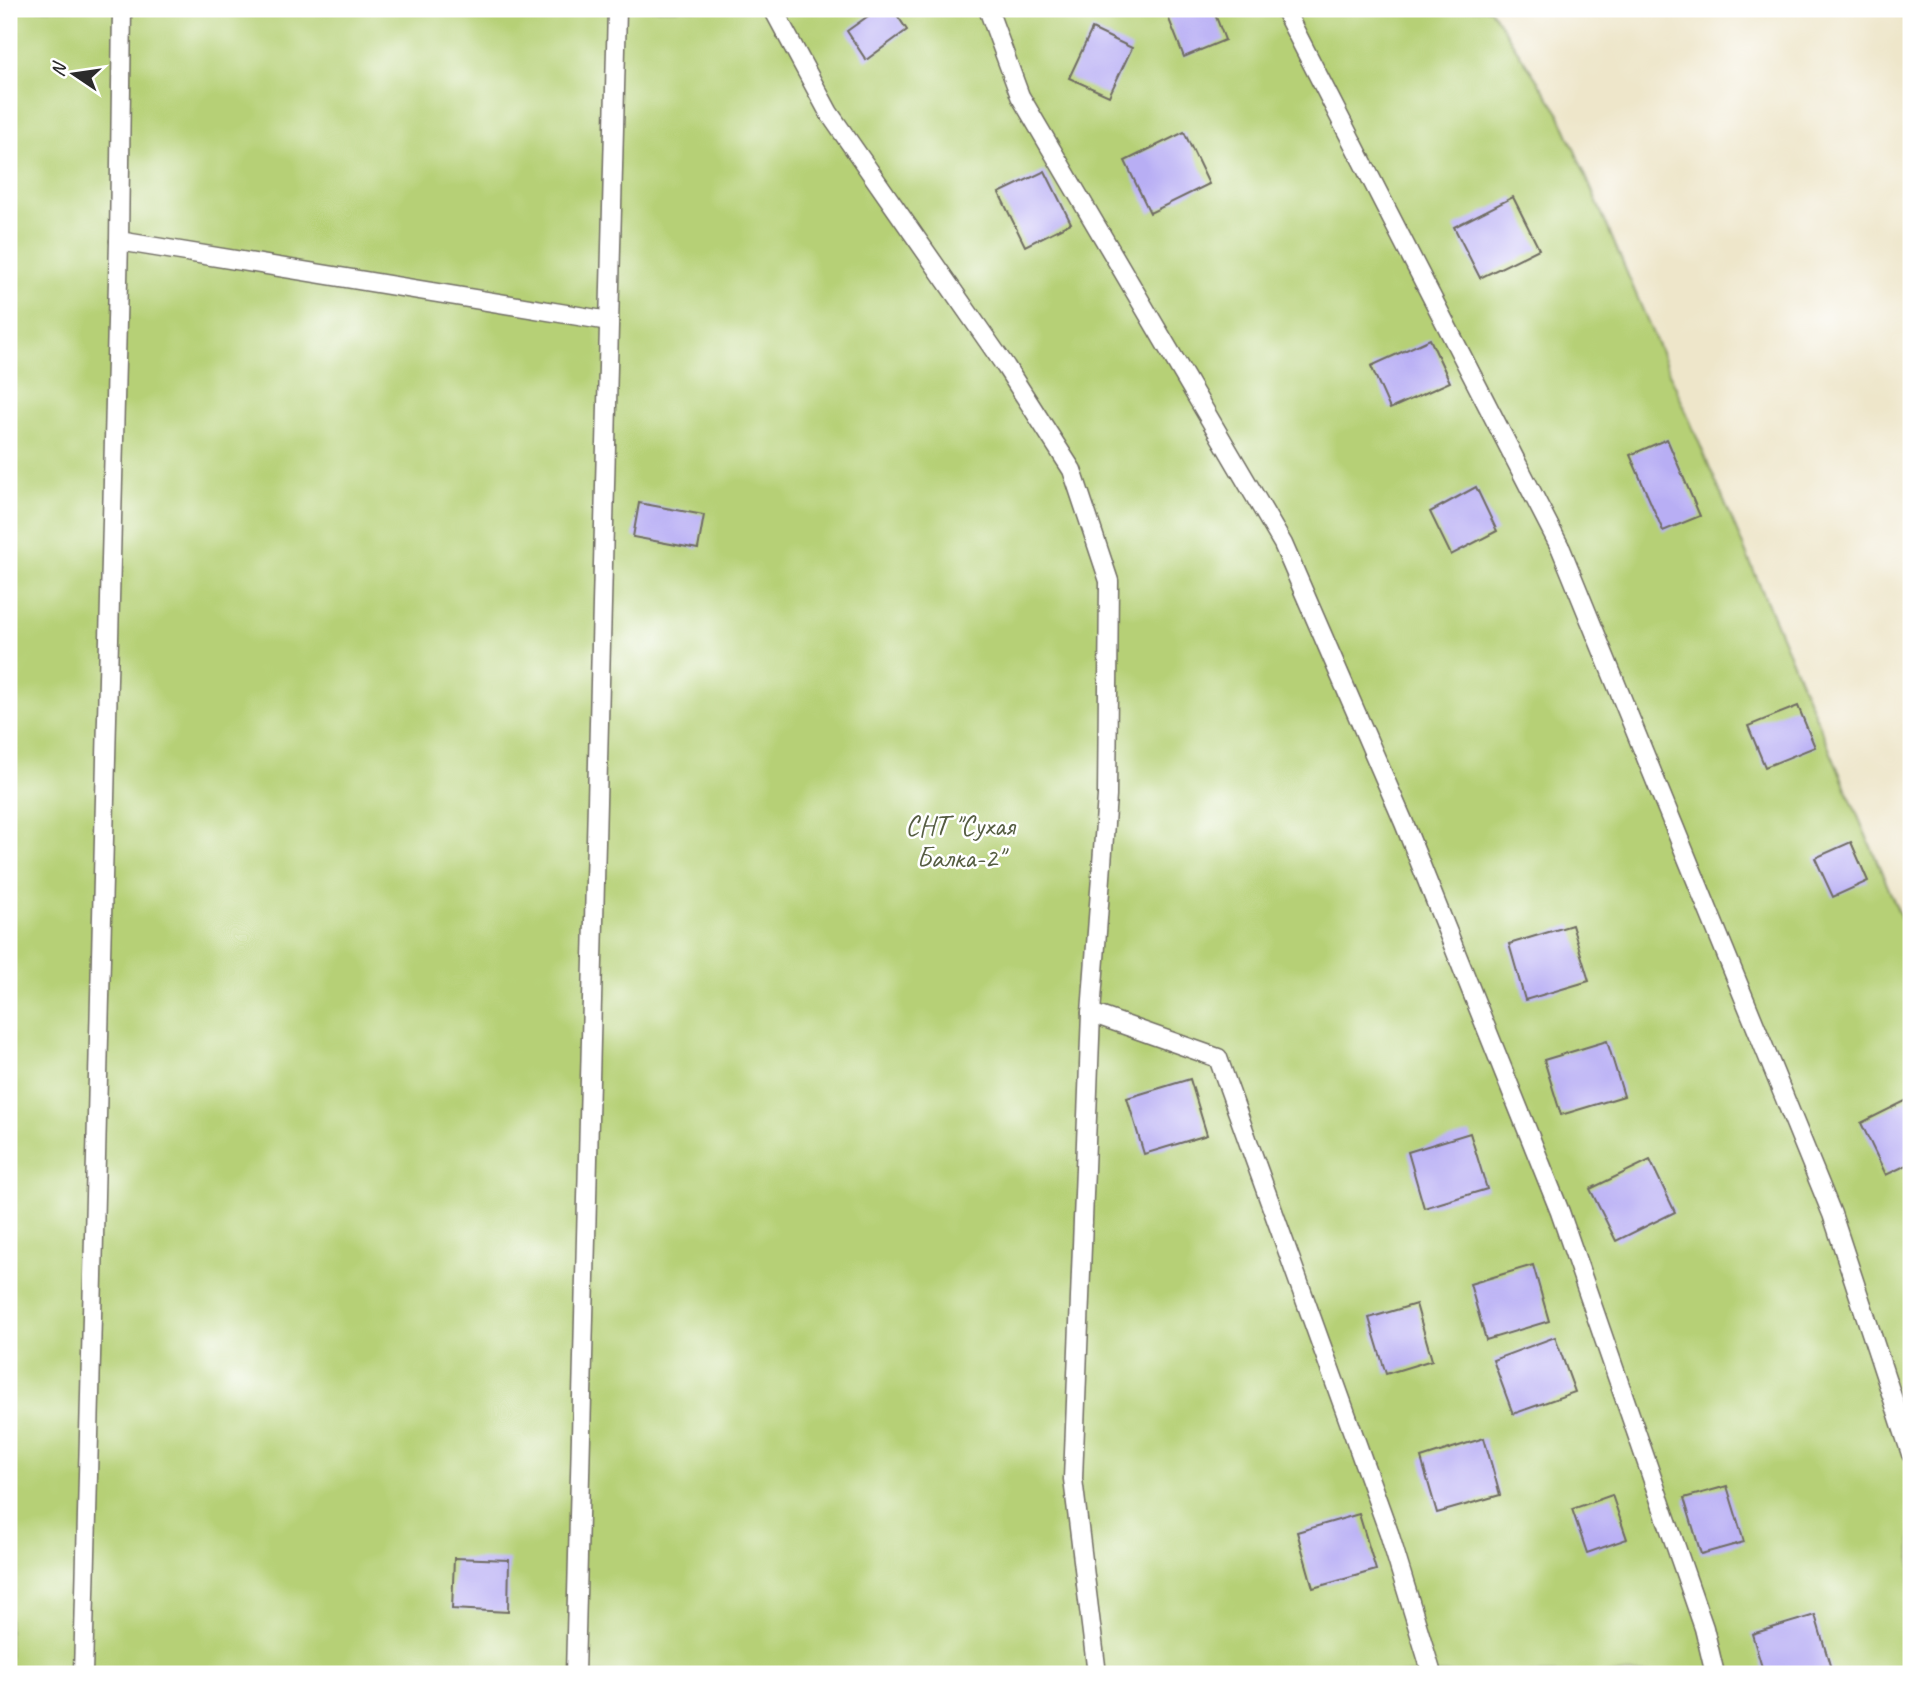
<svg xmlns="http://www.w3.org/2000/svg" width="1920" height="1683" font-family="Caveat,sans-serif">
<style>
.green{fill:#b6d076;stroke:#707e50;stroke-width:2}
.building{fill:#b8aef4}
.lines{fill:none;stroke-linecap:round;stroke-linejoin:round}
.lane-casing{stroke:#6f6c63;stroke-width:21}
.lane{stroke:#fff;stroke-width:18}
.labels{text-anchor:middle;stroke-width:5;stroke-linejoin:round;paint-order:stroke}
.park-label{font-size:28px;fill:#555d42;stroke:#fff}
</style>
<rect width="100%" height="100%" fill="#fff"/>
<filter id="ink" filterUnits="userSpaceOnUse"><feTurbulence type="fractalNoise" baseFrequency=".0143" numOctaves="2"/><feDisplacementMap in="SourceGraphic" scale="14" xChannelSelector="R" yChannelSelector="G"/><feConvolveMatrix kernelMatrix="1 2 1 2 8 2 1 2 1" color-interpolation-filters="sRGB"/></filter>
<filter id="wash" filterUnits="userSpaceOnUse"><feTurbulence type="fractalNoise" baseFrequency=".00686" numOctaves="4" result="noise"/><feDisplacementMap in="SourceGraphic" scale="28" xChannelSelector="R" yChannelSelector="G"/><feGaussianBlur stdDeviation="1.57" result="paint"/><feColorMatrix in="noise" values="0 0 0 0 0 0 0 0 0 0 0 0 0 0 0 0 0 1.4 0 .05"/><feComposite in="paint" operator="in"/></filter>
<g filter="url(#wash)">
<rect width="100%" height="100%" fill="#eee6ca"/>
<polygon class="green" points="9,9 1490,9 1559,113 1911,941 1911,1674 9,1674"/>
<g id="blocks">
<g class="building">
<polygon points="878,9 893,9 907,30 866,60 847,31"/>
<polygon points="1165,9 1213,9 1225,40 1184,57"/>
<polygon points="1092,29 1132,48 1109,96 1069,78"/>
<polygon points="1184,132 1209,184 1150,213 1125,161"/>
<polygon points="1045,171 1071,223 1025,246 999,193"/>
<polygon points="1513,197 1539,249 1480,278 1454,227"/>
<polygon points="1430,339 1450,382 1390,409 1371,366"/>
<polygon points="1667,439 1700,516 1663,531 1630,455"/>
<polygon points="1476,487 1497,531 1451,555 1430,512"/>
<polygon points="639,503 704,515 698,549 633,537"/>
<polygon points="1798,706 1815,747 1765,767 1748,726"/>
<polygon points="1851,842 1868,881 1833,897 1815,858"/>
<polygon points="1572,925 1589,981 1525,1000 1509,944"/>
<polygon points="1607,1041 1624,1096 1561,1115 1544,1060"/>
<polygon points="1190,1079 1207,1135 1144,1154 1127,1098"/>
<polygon points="1911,1098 1911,1163 1886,1175 1861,1123"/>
<polygon points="1470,1133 1487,1189 1424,1208 1408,1152"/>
<polygon points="1650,1160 1675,1212 1616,1241 1590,1189"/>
<polygon points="1533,1265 1549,1321 1486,1340 1470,1284"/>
<polygon points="1416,1304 1432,1360 1386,1374 1369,1318"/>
<polygon points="1555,1337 1575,1392 1513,1414 1493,1360"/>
<polygon points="1484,1438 1500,1495 1437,1513 1421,1458"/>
<polygon points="1727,1486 1744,1542 1701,1554 1684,1498"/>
<polygon points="1612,1495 1627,1539 1587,1553 1572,1509"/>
<polygon points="1359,1514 1376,1570 1313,1588 1297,1532"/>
<polygon points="454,1558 509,1560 508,1612 452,1609"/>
<polygon points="1815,1615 1832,1672 1823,1674 1764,1674 1752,1634"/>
</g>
</g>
</g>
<g filter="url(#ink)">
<use href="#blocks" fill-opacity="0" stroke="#6f6c63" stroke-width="2"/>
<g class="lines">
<defs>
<g id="lane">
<polyline points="773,9 829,113 1006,367 1072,470 1109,581 1107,796 1091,1013 1073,1479 1097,1674"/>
<polyline points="988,9 1020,96 1283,544 1404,823 1560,1212 1704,1628 1715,1674"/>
<polyline points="1284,9 1561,549 1832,1214 1911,1454"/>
<polyline points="119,241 609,321"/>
<polyline points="1091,1013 1218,1058 1389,1533 1432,1674"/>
<polyline points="83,1674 119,241 122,9"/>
<polyline points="575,1674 617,9"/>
</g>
</defs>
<use href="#lane" class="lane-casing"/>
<use href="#lane" class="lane"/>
</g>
</g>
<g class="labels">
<g class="park-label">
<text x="960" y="835">СНТ "Сухая<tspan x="960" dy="32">Балка-2"</tspan></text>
</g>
</g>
<rect width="1920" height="1683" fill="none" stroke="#fff" stroke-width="35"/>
<g transform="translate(74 74) rotate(283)" stroke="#ffffff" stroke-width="5" paint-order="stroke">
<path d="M0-5L12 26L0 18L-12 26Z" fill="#2b2b2b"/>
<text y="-10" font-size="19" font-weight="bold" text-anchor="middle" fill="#2b2b2b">N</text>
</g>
</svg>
